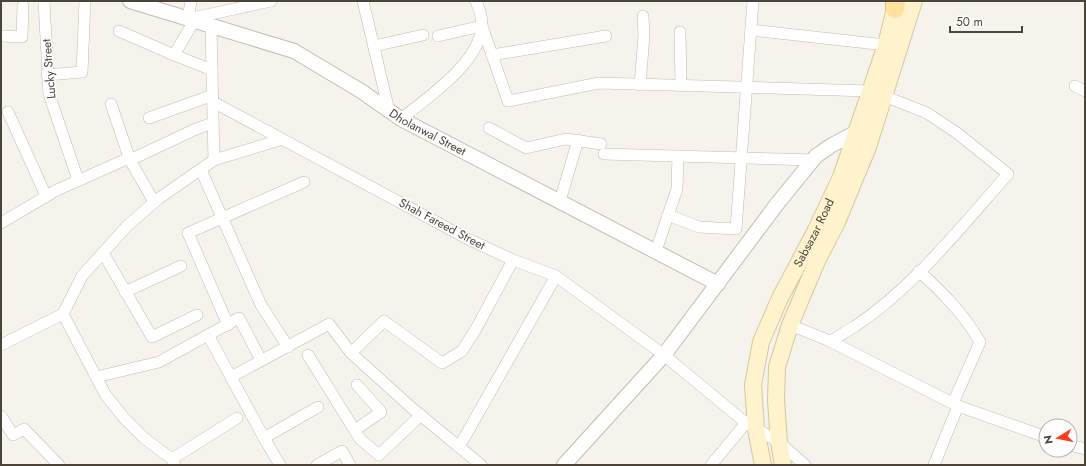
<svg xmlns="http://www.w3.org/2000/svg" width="1086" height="466" font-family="Jost,sans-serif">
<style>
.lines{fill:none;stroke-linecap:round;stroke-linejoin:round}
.minor-casing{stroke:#c2bbae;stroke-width:12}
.tertiary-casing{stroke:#c2bbae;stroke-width:16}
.secondary-casing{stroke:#d6c79b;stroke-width:18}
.primary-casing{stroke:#e6c16a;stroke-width:20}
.minor{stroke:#fff;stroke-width:11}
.tertiary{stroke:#fff;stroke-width:14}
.secondary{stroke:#fff3cd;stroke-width:16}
.primary{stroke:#ffe39c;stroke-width:18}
.labels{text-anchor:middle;stroke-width:3;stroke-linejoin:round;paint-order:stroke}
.street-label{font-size:12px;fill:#4b4439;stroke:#fff}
</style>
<rect width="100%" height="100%" fill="#f6f3ec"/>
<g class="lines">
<defs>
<g id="minor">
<polyline points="44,1 49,94 78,180"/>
<polyline points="191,1 188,19 271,1"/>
<polyline points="363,1 389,111"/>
<polyline points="751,30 886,45"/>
<polyline points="119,31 174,55 194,21"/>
<polyline points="680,32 681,86"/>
<polyline points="1,36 22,37 23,6"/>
<polyline points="438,36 482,26 508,101 599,83 870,91"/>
<polyline points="374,46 423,35"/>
<polyline points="174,55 212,70"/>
<polyline points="492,55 606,36"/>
<polyline points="47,75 82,72 85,1"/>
<polyline points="640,85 644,35 643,16"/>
<polyline points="1075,86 1085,91"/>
<polyline points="213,102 468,239 513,260 556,276 664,355 746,423 779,442 805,465"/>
<polyline points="111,104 130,160 154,202"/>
<polyline points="8,112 46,196"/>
<polyline points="149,118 213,95"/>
<path d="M 401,119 C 427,98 481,62 482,25 C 482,17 479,8 476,1"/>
<polyline points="489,128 526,148 566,139 601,144"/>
<polyline points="604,154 813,160"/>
<polyline points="130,160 196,129 213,123"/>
<polyline points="214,160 283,139"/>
<polyline points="201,170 261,305 288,347"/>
<polyline points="560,201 578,140"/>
<polyline points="668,215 699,227 736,229 753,1"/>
<polyline points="1,223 57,190 129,158"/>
<polyline points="656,251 677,189 678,156"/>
<polyline points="103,253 152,337 197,315"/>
<path d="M 919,271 C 943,293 964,314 980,342 L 953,403"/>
<polyline points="125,292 181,266"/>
<polyline points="63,314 105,394 124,418 144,438 172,459 175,465"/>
<polyline points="228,325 188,233 304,182"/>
<polyline points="790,325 830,341 958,406 934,465"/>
<polyline points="208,335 264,438"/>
<path d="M 830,341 C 839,337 846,331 854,327 C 914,287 961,227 1008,174 L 957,133 L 927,113 L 884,96"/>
<polyline points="1,345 63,314 82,276 127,226 158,199 214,160 211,26"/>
<polyline points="351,353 384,321 442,363 462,351 476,329 513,260"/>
<polyline points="308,355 360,439 379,455 421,415"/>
<polyline points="96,377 159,362 239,318 261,360"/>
<polyline points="231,377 329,324 351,353 413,409 481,465"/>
<polyline points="958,406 1046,437"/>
<polyline points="1,416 13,435 24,429 59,465"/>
<polyline points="355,430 381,412 357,385"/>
<polyline points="1070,445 1085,449"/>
<polyline points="459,447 556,276"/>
<polyline points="172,459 237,418"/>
<polyline points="280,465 264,438 318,407"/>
<polyline points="317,465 342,451 350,465"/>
<polyline points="711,465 746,423"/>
</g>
<g id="tertiary">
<path id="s1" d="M 130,1 L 294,51 L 361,91 L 401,119 L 718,284"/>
<polyline points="564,465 664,355 777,204 816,156 832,145 855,133"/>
</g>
<g id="secondary">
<path id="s2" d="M 763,465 L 756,429 L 753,385 L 761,342 L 780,298 L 815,232 L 841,177 L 886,45 L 897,1"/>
<polyline points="783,465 779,442 776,401 777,367 790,325 817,261 837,222 868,147 914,1"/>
</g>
<polyline id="primary" points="895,1 895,9"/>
</defs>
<use href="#minor" class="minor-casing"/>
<use href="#tertiary" class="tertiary-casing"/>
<use href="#secondary" class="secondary-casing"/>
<use href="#primary" class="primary-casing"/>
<use href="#minor" class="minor"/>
<use href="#tertiary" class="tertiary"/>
<use href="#secondary" class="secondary"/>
<use href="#primary" class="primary"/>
</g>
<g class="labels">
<g class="street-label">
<text transform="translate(49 69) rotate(-95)" y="4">Lucky Street</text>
<text dy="4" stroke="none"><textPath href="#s1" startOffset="328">Dholanwal Street</textPath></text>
<text transform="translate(442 224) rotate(28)" y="4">Shah Fareed Street</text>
<text dy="4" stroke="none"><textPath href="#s2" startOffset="246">Sabsazar Road</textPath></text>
</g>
</g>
<rect width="1086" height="466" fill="none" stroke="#4b4439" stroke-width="4"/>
<g transform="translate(1058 438) rotate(260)"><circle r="19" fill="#ffffff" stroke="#b7b4b0"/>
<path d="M0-3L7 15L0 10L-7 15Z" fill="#fc3f1d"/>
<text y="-6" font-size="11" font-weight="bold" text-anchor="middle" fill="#4b4439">N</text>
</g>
<path d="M950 26v6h72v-6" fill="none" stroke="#4b4439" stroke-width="2"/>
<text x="956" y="26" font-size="12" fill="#4b4439" stroke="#ffffff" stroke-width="3" paint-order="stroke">50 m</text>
</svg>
